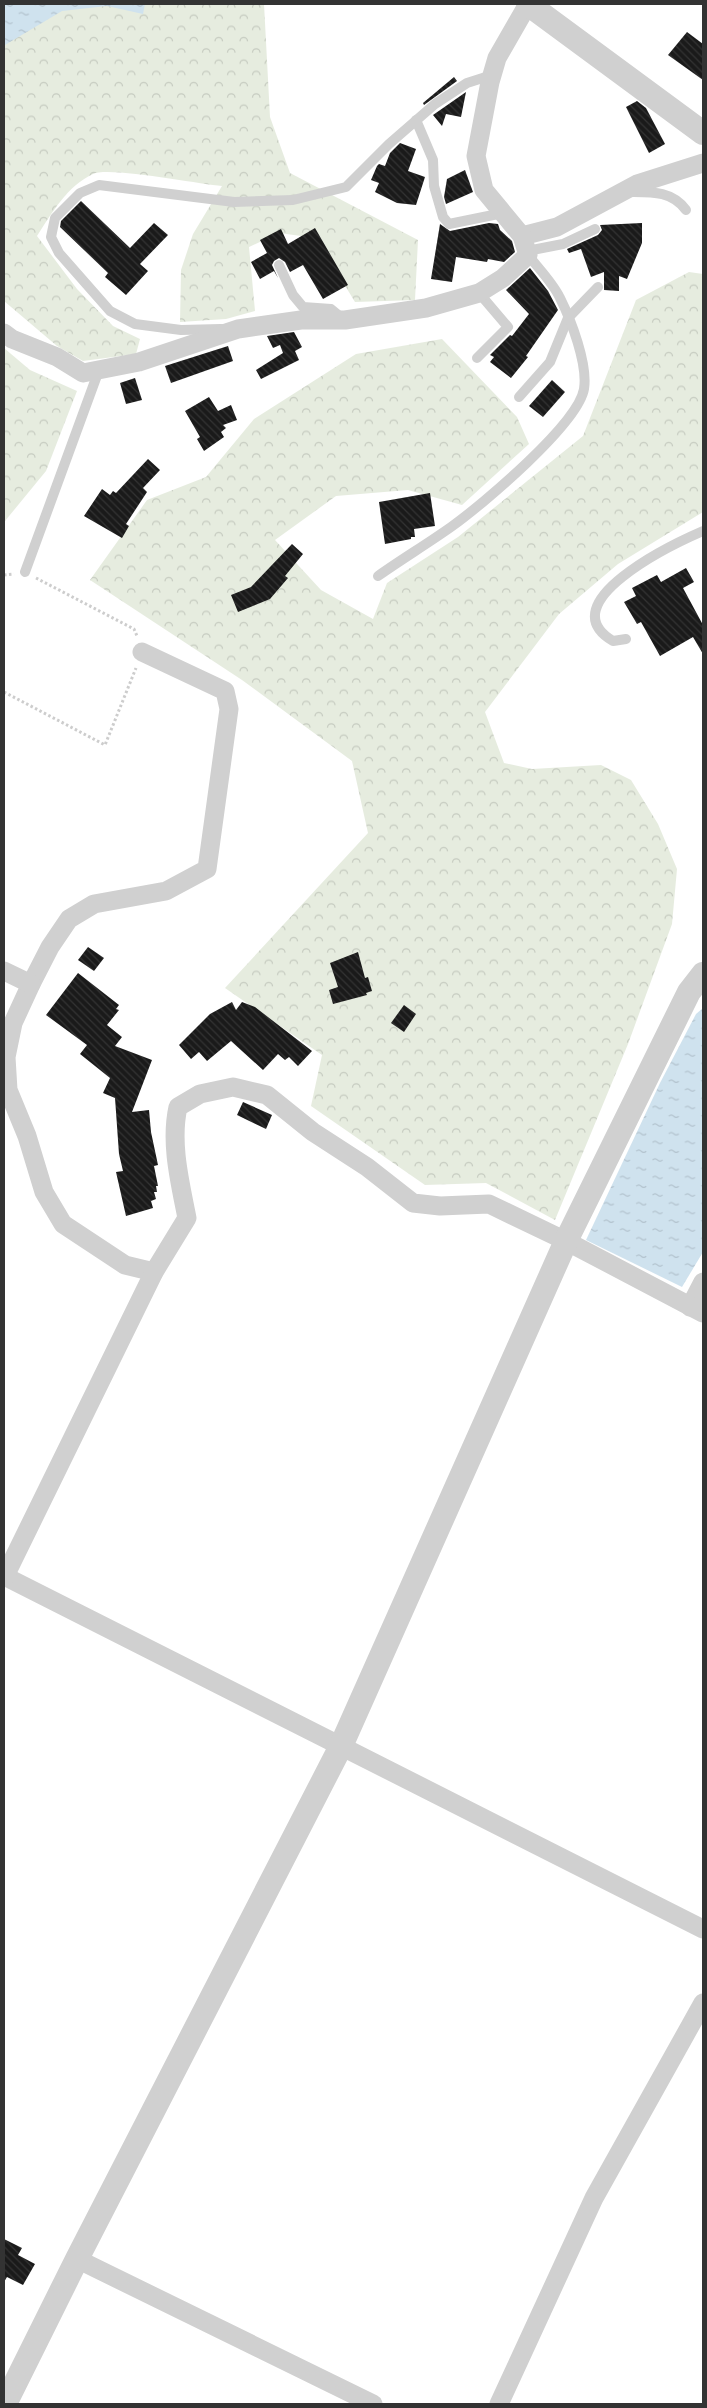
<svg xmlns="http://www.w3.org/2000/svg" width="707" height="2408" font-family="'Roboto Condensed',sans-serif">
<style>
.forest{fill:url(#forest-crowns)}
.water{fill:url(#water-ripples)}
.building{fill:url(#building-back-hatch)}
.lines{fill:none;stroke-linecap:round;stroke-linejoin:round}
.path{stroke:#cdcdcd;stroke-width:3;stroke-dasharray:2.5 2.5;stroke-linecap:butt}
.service{stroke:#d0d0d0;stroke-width:10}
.minor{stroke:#d0d0d0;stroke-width:19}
.tertiary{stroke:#d0d0d0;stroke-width:24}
</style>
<defs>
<pattern id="forest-crowns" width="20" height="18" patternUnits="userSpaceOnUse" patternTransform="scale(1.25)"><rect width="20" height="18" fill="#e6ecdf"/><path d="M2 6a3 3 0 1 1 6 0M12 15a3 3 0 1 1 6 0" fill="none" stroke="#c6cbc0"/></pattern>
<pattern id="water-ripples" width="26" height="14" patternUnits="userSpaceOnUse" patternTransform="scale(1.25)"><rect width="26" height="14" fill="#cfe2ee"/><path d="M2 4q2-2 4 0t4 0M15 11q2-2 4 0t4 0" fill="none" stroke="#b2c2cd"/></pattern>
<pattern id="building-back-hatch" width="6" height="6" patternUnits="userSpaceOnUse" patternTransform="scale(1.25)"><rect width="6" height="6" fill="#1a1a1a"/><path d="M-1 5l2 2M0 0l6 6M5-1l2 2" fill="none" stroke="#333"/></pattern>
</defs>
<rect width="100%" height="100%" fill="#fff"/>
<g class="forest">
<path d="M 4,4 L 264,4 L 270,117 L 290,173 L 418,240 L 415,300 L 355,302 L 316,238 L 279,233 L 249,247 L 255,311 L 226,319 L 180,322 L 181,270 L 193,234 L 222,186 C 199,184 108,166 93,174 C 67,186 52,213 37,236 L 77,289 L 113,326 L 140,339 L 136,354 L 83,361 L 57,346 L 4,301 Z"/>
<polygon points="689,272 703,274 703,512 618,564 559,614 485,712 504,763 532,769 601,765 631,780 658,824 677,869 672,924 628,1044 555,1220 486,1183 425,1185 311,1106 322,1055 225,988 368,833 352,761 242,680 90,580 147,500 206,477 254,419 356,354 442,339 517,417 529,444 462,505 408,490 336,496 275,540 321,590 373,619 387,583 458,537 583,436 636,300"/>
<polygon points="4,348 30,370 77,391 46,471 5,521"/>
</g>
<g class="water">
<polygon points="4,4 145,4 143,14 107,6 62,11 5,45"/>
<polygon points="703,1008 703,1252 682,1287 586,1240 660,1083 696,1014"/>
</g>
<g class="building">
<polygon points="687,32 703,44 703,80 668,55"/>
<polygon points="454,77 457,81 424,105 423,103"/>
<polygon points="466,92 461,117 446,114 442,126 433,115"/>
<polygon points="637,101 646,108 665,144 649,153 626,107"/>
<polygon points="400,143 416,149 408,171 425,177 416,205 397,203 375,192 379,183 371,180 377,166 379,164 385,166 390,153"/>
<polygon points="465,170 473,192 446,204 444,197 447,179"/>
<polygon points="81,201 130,248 154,223 168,235 140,264 148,271 126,295 105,277 108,273 60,227 61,221"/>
<polygon points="489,223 498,224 500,230 512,241 515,252 504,262 488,259 487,262 456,257 452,282 431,279 440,224 450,231"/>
<polygon points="642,223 642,243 627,279 619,276 619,291 604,290 604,272 591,277 581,249 569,253 567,249 598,235 602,230 600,225"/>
<polygon points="315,228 348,285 323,299 303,265 290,272 285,262 279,258 274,261 272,265 278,278 274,271 260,279 251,262 267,253 260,240 281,229 288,244"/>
<polygon points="530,268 548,291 558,310 526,356 528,357 511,378 490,362 494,357 490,355 510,335 512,336 529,314 506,290"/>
<polygon points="294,332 302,347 295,351 299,360 261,379 256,370 283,353 280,345 273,348 267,336"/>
<polygon points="228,346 233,361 171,383 165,366"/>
<polygon points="135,378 142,400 126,404 120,383"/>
<polygon points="552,380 565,392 543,417 529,406"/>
<polygon points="209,397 218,411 231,405 237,420 223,425 226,428 221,432 224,437 204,451 197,439 200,437 185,411"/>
<polygon points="148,459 160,470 143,488 147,492 126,524 129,526 122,538 84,516 102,489 110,495 113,491 116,493"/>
<polygon points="430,493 435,526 414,529 415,537 411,537 411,539 385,544 379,502"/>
<polygon points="292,544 303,554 285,576 288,578 270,599 238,612 231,595 251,587"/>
<polygon points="686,568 694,582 683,588 703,625 703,654 693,637 660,656 641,622 637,624 624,602 636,596 632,588 657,575 661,582"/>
<polygon points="88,947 104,958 94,971 78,960"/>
<polygon points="358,952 365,978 368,977 372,991 366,993 367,995 333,1004 329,990 338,987 330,963"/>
<polygon points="78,973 119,1005 116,1009 119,1010 107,1025 122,1037 115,1046 152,1060 132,1112 149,1110 151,1132 158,1165 154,1166 158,1186 156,1186 157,1192 154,1192 156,1199 151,1201 153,1208 126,1216 116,1172 123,1171 119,1154 115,1098 103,1093 110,1078 80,1054 87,1045 46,1015"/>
<polygon points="232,1002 236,1010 242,1002 255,1007 312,1051 298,1066 289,1057 285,1060 278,1054 263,1070 231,1041 207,1061 199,1052 191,1059 179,1045 210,1014"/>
<polygon points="404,1005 416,1014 404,1032 391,1023"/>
<polygon points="243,1102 272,1115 266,1129 237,1115"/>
<polygon points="4,2239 22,2248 18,2255 35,2264 23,2285 7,2277 4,2282"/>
</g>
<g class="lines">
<g class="path">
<polyline points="4,575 14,574"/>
<polyline points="36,578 134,629 137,636"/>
<polyline points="4,692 105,745 136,668"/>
</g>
<g class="service">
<polyline points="416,120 433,160 434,186 443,217 449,224 503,213"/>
<path d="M 630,192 C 652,192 672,191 686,210"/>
<polyline points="527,251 563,244 595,229"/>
<polyline points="279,265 293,295 303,307 331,309 342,318"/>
<polyline points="221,329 181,330 135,324 110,311 59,253 51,237 55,218 80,193 99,185 234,202 293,200 346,187 389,144 435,104 467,83 492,75"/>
<polyline points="477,358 508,327 479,293"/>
<polyline points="519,397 550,362 568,318 598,287"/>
<polyline points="25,572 99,370"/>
<path d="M 378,576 C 402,559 427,544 451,527 C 482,505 578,424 584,389 C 588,364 571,320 560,298 C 553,283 539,269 528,255"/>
<path d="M 626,639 L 613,641 C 549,603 673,544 703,531"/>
</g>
<g class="minor">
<polyline points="522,236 557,227 637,184 703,163"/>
<polyline points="4,333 12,339 57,357 83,373 139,362 238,329 301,320 345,320 426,308 479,293 503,278 528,255 522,236 484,190 476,156 490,82 497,58 528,4"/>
<polyline points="142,652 225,691 229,709 207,869 166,891 94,904 69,919 50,947 31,984 13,1023 6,1057 8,1090 27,1136 44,1192 63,1224 125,1265 154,1272"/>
<polyline points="4,971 31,984"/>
<polyline points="690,1307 703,1282"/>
<polyline points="4,1576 703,1929"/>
<path d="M 5,1576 L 154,1272 L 187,1218 C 180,1182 170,1143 178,1107 L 200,1094 L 233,1087 L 267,1095 L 313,1132 L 367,1167 L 413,1203 L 440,1206 L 489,1204 L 566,1241 L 703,1313"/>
<polyline points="77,2259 373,2404"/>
<polyline points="499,2404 594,2198 703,2003"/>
</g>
<g class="tertiary">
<polyline points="528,4 703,133"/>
<polyline points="5,2404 77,2259 341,1746 566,1241 689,992 703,974"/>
</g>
</g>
<rect width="707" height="2408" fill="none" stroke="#333333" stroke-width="10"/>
</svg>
